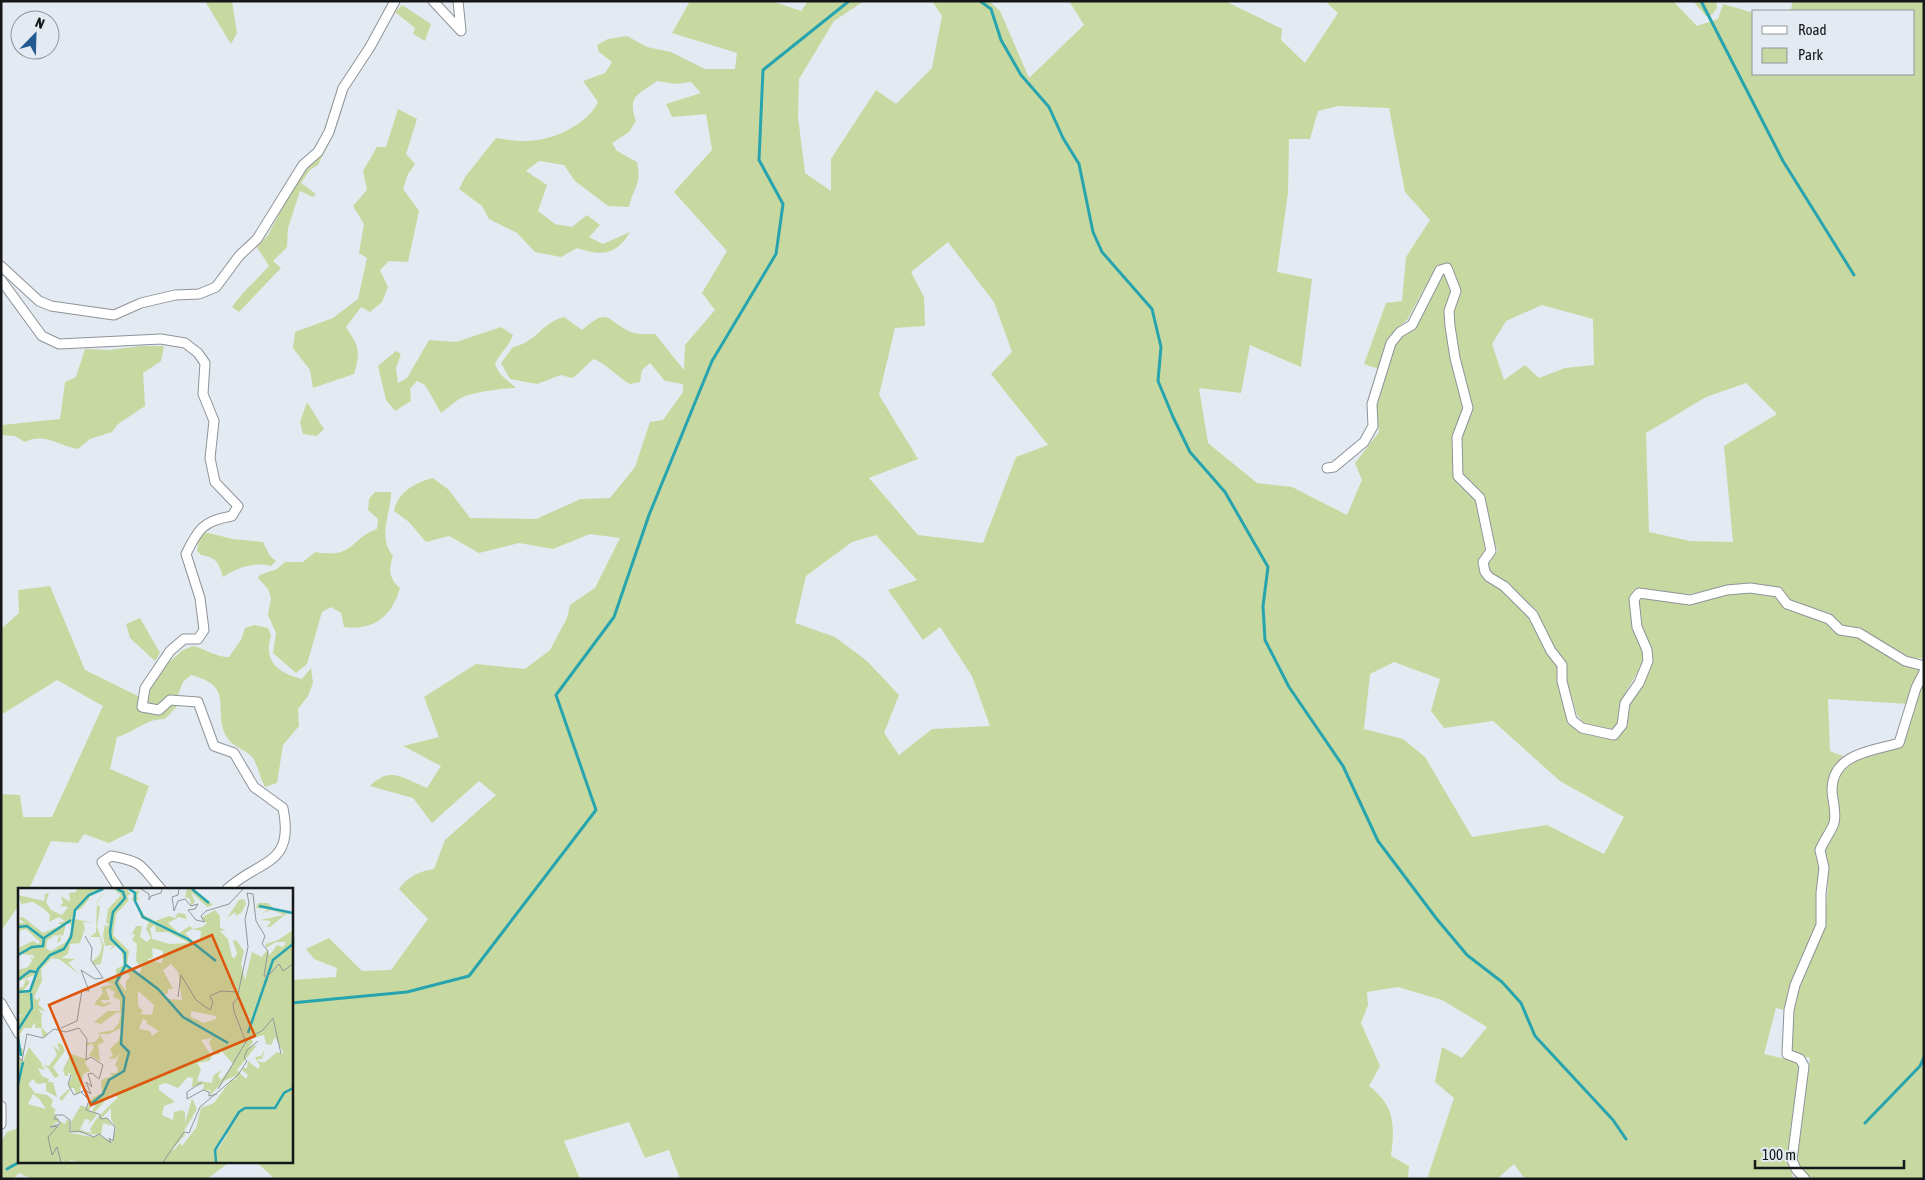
<svg xmlns="http://www.w3.org/2000/svg" width="1925" height="1180" font-family="'Asap Condensed',sans-serif">
<style>
.green{fill:#c7d9a1;fill-rule:evenodd}
.lines{fill:none;stroke-linecap:round;stroke-linejoin:round}
.stream{stroke:#28a4af;stroke-width:3}
.street-casing{stroke:#8d9399;stroke-width:11}
.street{stroke:#fff;stroke-width:9}
.inset-river{fill:none;stroke:#28a4af;stroke-width:2.5}
.inset-road{fill:none;stroke:#91969b;stroke-width:1}
.view{fill:#dd560d;fill-opacity:0.15;stroke:#dd560d;stroke-width:2.5}
.inset-edge{fill:none;stroke:#151719;stroke-width:2.5}
</style>
<rect width="100%" height="100%" fill="#e4eaf1"/>
<g class="green">
<polygon points="205,1 232,1 237,33 231,44"/>
<path d="M 690,1 L 772,1 L 801,11 L 808,1 L 864,1 L 834,21 L 799,79 L 798,117 L 805,173 L 831,191 L 831,159 L 876,90 L 896,104 L 932,68 L 942,16 L 932,1 L 989,1 L 1000,11 L 1029,78 L 1084,25 L 1069,1 L 1225,1 L 1282,29 L 1281,40 L 1305,63 L 1338,13 L 1325,1 L 1673,1 L 1697,26 L 1718,19 L 1723,4 L 1754,13 L 1754,74 L 1914,74 L 1914,11 L 1787,11 L 1791,9 L 1793,1 L 1924,1 L 1924,659 L 1907,657 L 1860,629 L 1839,626 L 1830,613 L 1790,601 L 1782,589 L 1765,585 L 1749,585 L 1725,586 L 1690,594 L 1634,590 L 1629,599 L 1634,632 L 1644,656 L 1641,667 L 1625,693 L 1621,705 L 1621,716 L 1614,730 L 1598,729 L 1585,724 L 1577,715 L 1567,681 L 1566,662 L 1543,631 L 1537,611 L 1506,583 L 1490,575 L 1488,564 L 1498,551 L 1490,535 L 1484,496 L 1463,474 L 1462,438 L 1470,407 L 1460,370 L 1452,324 L 1451,309 L 1460,288 L 1447,264 L 1436,267 L 1407,320 L 1396,329 L 1387,343 L 1379,369 L 1364,364 L 1386,303 L 1402,301 L 1406,257 L 1430,220 L 1405,192 L 1389,108 L 1338,106 L 1318,111 L 1310,139 L 1289,139 L 1288,193 L 1277,272 L 1312,279 L 1301,367 L 1250,345 L 1241,393 L 1199,388 L 1208,443 L 1257,483 L 1292,487 L 1347,515 L 1362,480 L 1355,463 L 1379,432 L 1376,410 L 1394,344 L 1402,334 L 1415,327 L 1441,273 L 1445,271 L 1454,291 L 1445,312 L 1451,359 L 1465,409 L 1454,437 L 1456,478 L 1478,500 L 1487,553 L 1480,562 L 1484,576 L 1504,591 L 1531,618 L 1538,635 L 1560,668 L 1561,685 L 1572,722 L 1584,733 L 1599,737 L 1616,738 L 1625,727 L 1627,703 L 1641,682 L 1651,659 L 1639,624 L 1637,602 L 1640,597 L 1692,604 L 1728,593 L 1768,592 L 1778,595 L 1788,609 L 1829,622 L 1841,633 L 1859,636 L 1904,663 L 1921,668 L 1908,704 L 1828,699 L 1830,751 L 1845,757 C 1825,778 1830,795 1833,822 L 1821,836 L 1817,849 L 1821,870 L 1817,895 L 1819,924 L 1810,939 L 1803,962 L 1791,985 L 1786,1010 L 1776,1008 L 1764,1054 L 1789,1060 L 1799,1065 L 1799,1080 L 1788,1162 L 1794,1179 L 1525,1179 L 1514,1164 L 1497,1179 L 1427,1179 L 1454,1098 L 1435,1082 L 1442,1047 L 1462,1058 L 1487,1027 L 1442,1000 L 1398,987 L 1367,992 L 1368,1005 L 1361,1023 L 1380,1066 L 1369,1086 C 1395,1106 1395,1126 1391,1156 L 1409,1166 L 1408,1179 L 680,1179 L 669,1150 L 645,1158 L 629,1122 L 564,1141 L 580,1179 L 275,1179 L 255,1161 L 291,1161 L 291,980 L 336,977 L 337,968 L 314,959 L 306,949 L 329,938 L 362,971 L 391,970 L 428,919 L 399,889 C 407,877 420,871 434,869 L 445,840 L 496,795 L 479,781 L 432,823 L 413,798 L 370,786 C 391,765 404,779 427,788 L 441,766 L 403,746 L 439,737 L 424,697 L 476,664 L 525,669 L 550,650 L 567,618 L 570,605 L 595,588 L 620,538 L 590,534 L 553,549 L 519,543 L 479,553 L 449,536 L 426,542 L 409,522 L 394,511 C 398,492 416,482 433,478 L 449,490 L 470,518 L 536,519 L 581,499 L 610,498 L 635,467 L 650,422 L 663,420 L 683,392 L 683,384 L 665,381 L 650,363 L 642,370 L 640,382 L 630,384 C 616,376 608,365 594,359 C 585,365 581,373 572,378 L 561,375 L 537,384 L 510,379 L 501,363 L 513,347 C 537,342 541,323 564,317 L 582,330 C 610,305 607,322 631,332 C 638,335 647,334 655,334 L 684,370 L 685,345 L 715,310 L 702,293 L 727,251 L 674,192 L 712,150 L 706,114 L 672,117 L 666,104 L 701,93 L 691,82 L 676,84 L 657,81 C 638,95 627,96 636,121 L 629,132 L 612,143 L 617,151 L 637,162 C 642,185 634,186 629,207 L 608,206 L 575,181 L 564,165 L 539,161 L 526,171 L 547,185 L 538,211 L 555,224 L 572,227 L 587,215 L 600,225 L 589,237 L 603,244 L 630,232 C 616,256 601,256 577,248 L 561,257 L 535,252 L 517,233 L 489,219 L 482,206 L 459,189 L 465,177 L 496,138 C 505,139 514,141 523,141 C 549,142 587,126 598,102 L 583,81 L 605,73 L 612,62 L 599,52 L 597,45 L 608,39 L 627,36 L 647,47 L 671,52 L 705,69 L 735,69 L 737,53 L 672,33 ZM 948,242 L 994,302 L 1012,352 L 991,374 L 1048,445 L 1016,457 L 983,543 L 918,535 L 869,478 L 918,459 L 879,395 L 895,328 L 925,326 L 924,297 L 911,272 ZM 1542,305 L 1593,319 L 1594,365 L 1565,368 L 1539,378 L 1525,365 L 1504,380 L 1492,344 L 1506,321 ZM 1746,383 L 1777,414 L 1724,446 L 1733,542 L 1690,541 L 1649,532 L 1646,433 L 1706,397 ZM 876,535 L 917,580 L 888,590 L 923,640 L 940,627 L 972,676 L 990,726 L 932,729 L 899,755 L 884,733 L 899,695 L 867,661 L 835,637 L 795,623 L 806,576 L 852,542 ZM 1394,662 L 1440,679 L 1431,711 L 1444,728 L 1493,721 L 1560,781 L 1624,817 L 1604,854 L 1547,825 L 1472,837 L 1425,757 L 1403,739 L 1364,729 L 1370,674 Z"/>
<polygon points="1693,1 1716,1 1717,8 1712,15 1706,16"/>
<polygon points="402,5 431,24 425,41 413,34 415,28 395,12"/>
<path d="M 398,109 L 417,119 L 406,154 L 415,164 L 408,174 L 403,189 L 419,211 L 408,262 L 389,261 L 380,270 L 388,287 L 382,302 L 370,312 L 361,307 L 346,327 C 359,347 361,350 354,374 L 313,388 L 310,370 L 293,348 L 295,332 L 333,318 L 358,299 L 367,258 L 359,253 L 364,224 L 353,206 L 367,190 L 363,171 L 377,147 L 386,147 Z"/>
<path d="M 332,133 L 332,137 L 318,165 L 310,170 L 301,183 L 316,194 L 313,197 L 300,191 L 288,228 L 287,247 L 273,261 L 281,268 L 239,312 L 232,307 C 242,292 257,280 269,266 L 257,247 L 268,235 L 303,169 Z"/>
<path d="M 501,327 L 513,335 C 509,347 499,353 495,365 L 501,375 L 516,388 C 504,388 472,392 461,398 C 454,402 448,408 441,413 L 425,385 L 417,381 L 410,389 L 411,401 L 395,411 L 386,400 L 378,366 L 396,351 L 401,354 L 396,368 L 398,383 L 407,378 L 429,340 L 456,342 Z"/>
<path d="M 141,346 L 164,346 L 161,361 L 143,373 L 145,406 L 118,424 L 112,432 L 90,439 L 78,449 C 60,446 43,432 25,442 L 15,436 L 1,435 L 2,425 L 60,419 L 65,382 L 76,377 L 85,349 L 109,350 Z"/>
<polygon points="307,402 324,429 317,436 303,434 300,422"/>
<path d="M 375,492 L 391,492 C 391,514 377,536 393,556 C 389,570 388,577 400,588 C 392,616 374,631 344,627 L 341,613 L 331,607 L 322,612 L 307,664 L 296,673 L 273,653 L 276,633 L 268,615 L 271,598 L 268,589 L 258,578 L 260,575 L 277,569 L 285,562 L 303,562 L 315,552 C 355,559 349,539 377,529 L 378,519 L 368,510 L 369,499 Z"/>
<path d="M 204,532 L 233,539 L 263,542 L 270,556 L 276,561 L 271,566 C 253,562 239,567 223,577 C 219,563 216,557 201,555 L 197,551 L 199,540 Z"/>
<path d="M 50,586 L 85,670 L 138,696 L 139,710 L 158,715 L 172,703 L 179,704 L 165,719 C 144,719 136,732 117,737 L 110,769 L 149,786 L 133,831 L 109,843 L 84,834 L 78,843 L 51,841 L 29,889 L 19,889 L 19,905 L 1,931 L 1,794 L 20,795 L 23,817 L 52,817 L 103,706 L 57,680 L 1,715 L 1,629 L 19,613 L 18,590 Z"/>
<polygon points="140,618 160,653 155,661 130,638 126,624"/>
<path d="M 254,625 L 268,628 L 271,636 C 263,661 278,673 302,679 L 311,668 L 313,683 L 308,696 L 298,709 L 299,726 L 283,745 L 277,783 L 265,787 C 260,778 258,766 253,758 C 246,749 234,748 228,739 C 210,711 238,687 191,675 L 183,682 L 177,697 L 158,708 L 147,702 L 148,687 L 168,663 L 183,650 L 193,646 C 206,649 215,657 229,657 L 241,640 L 245,628 Z"/>
<path d="M 1924,679 L 1924,1178 L 1815,1179 C 1806,1176 1800,1169 1797,1159 L 1810,1058 L 1790,1053 L 1792,1009 L 1808,961 L 1825,926 L 1829,867 L 1823,848 L 1838,823 L 1835,789 L 1838,776 L 1844,767 L 1854,759 L 1901,745 Z"/>
<polygon points="19,1128 19,1161 231,1161 207,1179 32,1179 19,1173 13,1179 1,1179 1,1142 7,1132"/>
</g>
<g class="lines">
<g class="stream">
<polyline points="980,1 991,9 1001,40 1021,75 1049,107 1063,138 1079,164 1093,232 1102,252 1152,309 1161,347 1158,381 1173,417 1190,452 1225,492 1268,567 1263,606 1265,640 1289,687 1343,766 1378,841 1436,918 1467,955 1502,982 1521,1003 1535,1036 1613,1120 1626,1139"/>
<polyline points="1701,1 1783,161 1854,275"/>
<polyline points="291,1003 407,992 469,976 596,810 556,695 614,617 649,515 712,361 776,254 783,204 759,160 763,70 849,1"/>
<polyline points="1865,1123 1920,1066 1924,1057"/>
<polyline points="7,1169 21,1161"/>
</g>
<defs>
<g id="street">
<polyline points="433,1 461,31 458,1"/>
<polyline points="1,266 39,301 51,306 114,315 141,303 175,295 199,294 216,287 239,256 257,239 303,165 318,152 329,132 343,88 370,47 395,1"/>
<path d="M 1,280 L 42,336 L 59,344 L 161,339 L 185,343 L 198,353 L 205,363 L 203,394 L 214,421 L 210,458 L 215,482 L 238,506 L 232,516 C 203,521 198,529 186,554 L 200,598 L 204,630 L 198,639 L 184,639 L 170,651 L 145,688 L 142,707 L 159,710 L 170,700 L 198,702 L 214,746 L 234,753 L 254,787 L 283,808 C 295,866 260,859 227,889"/>
<polyline points="1327,468 1334,467 1364,442 1373,426 1372,404 1391,343 1400,332 1412,325 1440,270 1447,268 1456,291 1449,311 1450,326 1455,358 1468,408 1457,437 1458,476 1480,498 1491,551 1483,562 1485,572 1489,577 1504,586 1533,615 1551,651 1562,665 1562,681 1572,720 1582,728 1614,735 1622,725 1625,703 1639,683 1648,661 1647,650 1637,627 1634,599 1639,593 1690,600 1727,590 1750,588 1778,592 1787,604 1829,619 1840,630 1859,633 1905,661 1924,666"/>
<path d="M 119,889 L 102,862 L 111,856 C 145,862 140,866 161,889"/>
<polyline points="1,1003 19,1034"/>
<polyline points="1,1106 1,1124"/>
<path d="M 1805,1179 L 1796,1169 L 1792,1160 L 1804,1066 L 1800,1059 L 1787,1054 L 1789,1010 L 1795,985 L 1821,925 L 1821,893 L 1824,868 L 1820,850 C 1823,842 1833,828 1834,823 C 1837,812 1832,800 1832,789 C 1833,753 1873,751 1899,743 L 1916,688 L 1924,672"/>
</g>
</defs>
<use href="#street" class="street-casing"/>
<use href="#street" class="street"/>
</g>
<g transform="translate(18 888)">
<rect width="275" height="275" fill="#e4eaf1"/>
<path d="M 59,1 L 87,1 L 73,8 L 64,20 L 58,23 L 57,31 L 76,35 L 65,34 L 67,40 L 62,55 L 52,56 L 50,66 L 43,70 L 57,71 L 50,75 L 62,87 L 41,71 L 35,71 L 36,68 L 23,81 L 24,93 L 16,109 L 19,112 L 23,109 L 20,116 L 28,124 L 20,121 L 26,128 L 23,126 L 24,140 L 30,146 L 25,150 L 23,140 L 17,140 L 17,134 L 13,140 L 6,140 L 2,146 L 2,159 L 6,162 L 4,169 L 0,162 L 0,131 L 4,127 L 0,126 L 0,100 L 5,99 L 8,91 L 12,94 L 6,102 L 11,103 L 17,87 L 8,86 L 16,87 L 0,94 L 0,82 L 10,79 L 14,73 L 12,68 L 15,71 L 16,67 L 0,66 L 0,60 L 15,53 L 20,56 L 22,54 L 8,41 L 0,43 L 0,35 L 7,35 L 0,30 L 5,29 L 25,45 L 44,37 L 40,35 L 47,33 L 41,29 L 31,34 L 32,27 L 25,20 L 15,14 L 3,16 L 0,7 L 26,13 L 27,6 L 31,5 L 28,14 L 33,22 L 44,27 L 50,19 L 42,18 L 45,15 L 43,8 L 52,14 L 51,5 L 58,4 ZM 48,36 L 53,36 L 54,42 L 48,54 L 33,63 L 28,60 L 29,53 L 37,47 L 41,48 L 39,55 L 43,52 L 41,46 L 45,48 ZM 90,1 L 89,2 L 80,13 L 79,17 L 82,19 L 79,39 L 86,58 L 83,76 L 76,77 L 74,74 L 82,66 L 84,58 L 82,49 L 72,49 L 78,44 L 79,13 ZM 95,1 L 122,3 L 119,8 L 121,12 L 118,12 L 126,27 L 137,33 L 151,28 L 157,30 L 160,25 L 167,26 L 169,31 L 161,29 L 150,35 L 161,45 L 172,38 L 175,41 L 184,39 L 189,35 L 183,30 L 197,22 L 202,28 L 202,40 L 208,42 L 202,43 L 210,51 L 214,69 L 217,70 L 219,65 L 215,53 L 218,52 L 226,63 L 223,76 L 227,92 L 234,64 L 244,69 L 249,62 L 252,67 L 259,57 L 265,59 L 268,54 L 258,54 L 248,60 L 247,53 L 248,56 L 260,52 L 275,42 L 275,199 L 265,205 L 262,214 L 266,206 L 275,200 L 275,274 L 198,274 L 197,263 L 201,260 L 208,248 L 214,232 L 196,262 L 197,274 L 58,274 L 53,272 L 51,272 L 56,274 L 43,274 L 46,271 L 42,274 L 0,274 L 0,168 L 5,173 L 11,159 L 25,177 L 31,178 L 39,167 L 35,157 L 42,164 L 39,155 L 44,156 L 47,163 L 35,179 L 41,188 L 37,190 L 30,180 L 23,176 L 27,182 L 20,180 L 24,188 L 31,191 L 30,194 L 35,194 L 39,209 L 28,203 L 28,195 L 19,196 L 15,191 L 10,196 L 17,205 L 29,207 L 35,212 L 33,218 L 38,222 L 36,224 L 41,233 L 32,239 L 32,240 L 42,237 L 42,233 L 47,236 L 49,231 L 52,234 L 52,245 L 75,249 L 81,247 L 94,254 L 95,251 L 98,240 L 93,231 L 93,220 L 84,230 L 89,230 L 95,238 L 85,235 L 83,247 L 53,244 L 53,234 L 63,217 L 69,220 L 74,210 L 84,205 L 83,192 L 94,188 L 92,185 L 99,185 L 100,180 L 97,178 L 101,166 L 97,171 L 90,170 L 95,168 L 92,161 L 101,152 L 103,140 L 91,146 L 82,146 L 86,154 L 80,157 L 82,173 L 71,167 L 67,175 L 72,183 L 65,186 L 62,204 L 58,206 L 56,200 L 53,200 L 44,213 L 41,210 L 52,200 L 50,196 L 54,189 L 50,184 L 50,188 L 47,188 L 45,181 L 53,166 L 68,171 L 76,160 L 74,155 L 70,158 L 67,155 L 77,154 L 82,148 L 80,145 L 95,142 L 101,135 L 103,125 L 99,124 L 83,136 L 76,134 L 90,123 L 102,123 L 102,112 L 95,109 L 97,104 L 91,101 L 92,99 L 88,102 L 92,112 L 82,112 L 86,116 L 93,114 L 92,116 L 85,119 L 76,116 L 85,105 L 83,99 L 96,96 L 89,95 L 89,91 L 99,89 L 98,81 L 106,77 L 103,60 L 99,57 L 90,63 L 96,57 L 87,58 L 85,47 L 87,36 L 88,39 L 91,36 L 88,35 L 90,21 L 103,7 ZM 108,1 L 116,4 L 114,12 L 121,17 L 123,30 L 131,34 L 128,41 L 133,50 L 129,54 L 122,49 L 124,38 L 118,38 L 114,46 L 117,47 L 114,52 L 119,56 L 118,73 L 124,80 L 121,86 L 109,78 L 111,63 L 95,47 L 98,26 L 111,12 L 109,8 L 113,6 ZM 137,37 L 138,44 L 150,44 L 171,55 L 152,56 L 134,51 L 132,40 ZM 174,41 L 183,43 L 182,54 L 177,55 L 167,45 ZM 134,60 L 145,63 L 145,68 L 141,68 L 145,70 L 144,75 L 129,72 L 135,69 ZM 153,76 L 160,84 L 164,112 L 150,111 L 147,107 L 150,105 L 150,101 L 155,101 L 145,82 ZM 108,82 L 112,89 L 108,93 L 108,103 L 101,94 ZM 120,103 L 136,117 L 134,127 L 122,126 L 125,123 L 120,118 ZM 173,123 L 198,128 L 198,131 L 186,135 L 173,129 ZM 125,131 L 129,133 L 128,135 L 141,143 L 134,148 L 132,143 L 121,141 ZM 246,147 L 248,156 L 253,157 L 257,149 L 266,166 L 259,164 L 247,174 L 242,174 L 239,171 L 244,171 L 247,161 L 243,168 L 237,169 L 242,178 L 240,181 L 230,173 L 229,180 L 225,180 L 224,182 L 230,187 L 228,191 L 219,182 L 239,157 L 231,159 L 235,154 L 233,150 ZM 194,150 L 191,154 L 195,165 L 201,167 L 202,161 L 215,176 L 217,174 L 203,192 L 200,188 L 203,182 L 195,188 L 194,195 L 179,193 L 183,181 L 179,175 L 191,173 L 194,169 L 183,152 ZM 219,187 L 217,190 L 220,191 L 213,192 L 196,215 L 183,220 L 178,240 L 164,258 L 162,255 L 158,260 L 152,264 L 167,247 L 166,243 L 179,221 L 174,210 L 167,235 L 167,224 L 164,222 L 156,224 L 155,232 L 144,227 L 146,218 L 157,214 L 141,202 L 141,197 L 148,195 L 160,200 L 170,189 L 175,190 L 174,199 L 186,196 L 185,202 L 192,202 L 192,207 L 206,193 ZM 15,206 L 22,212 L 28,221 L 10,216 ZM 93,206 L 100,209 L 79,230 L 72,241 L 74,245 L 62,242 L 67,231 L 72,232 L 70,237 L 78,228 L 79,225 L 75,225 L 71,222 L 75,216 L 78,217 L 74,223 L 77,224 ZM 169,1 L 176,1 L 195,17 L 189,19 L 173,4 L 177,14 L 173,18 L 172,11 L 167,9 ZM 226,11 L 228,16 L 223,25 L 218,28 L 217,24 L 209,30 L 221,12 ZM 240,15 L 250,15 L 259,23 L 275,26 L 268,26 L 252,39 L 249,39 L 253,33 L 242,32 L 266,27 L 254,22 L 244,25 L 251,21 L 238,20 Z" fill="#c7d9a1" fill-rule="evenodd"/>
<path class="inset-river" d="M 111,1 L 117,5 L 117,13 L 125,29 L 170,51 L 198,73M 174,1 L 191,15M 241,18 L 275,25M 0,39 L 9,38 L 26,51M 0,67 L 14,59 L 25,58 L 26,50 L 53,32M 108,77 L 140,101 L 165,129 L 210,155M 0,92 L 12,83 L 18,84M 0,104 L 12,103 L 20,81 L 32,67 L 46,61 L 53,49 L 57,22 L 71,7 L 85,1M 0,142 L 14,120 L 13,105M 230,145 L 255,72 L 275,56 L 275,50M 0,150 L 3,168M 0,197 L 5,174M 73,216 L 85,206 L 91,192 L 106,183 L 111,164 L 103,156 L 106,110 L 98,95 L 107,78 L 107,65 L 93,51 L 92,43 L 95,24 L 107,10 L 105,4 L 99,1M 198,274 L 197,262 L 221,224 L 227,220 L 257,220 L 266,205 L 275,200"/>
<path class="inset-road" d="M 123,1 L 131,6 L 131,12 L 133,8 L 143,5 L 144,1M 161,1 L 160,7 L 154,9 L 156,23 L 160,13 L 167,11 L 173,18 L 180,16 L 177,21 L 170,22 L 178,32 L 187,34M 186,33 L 183,28 L 188,23 L 211,16 L 225,1M 160,109 L 163,87 L 178,112 L 192,122 L 195,114 L 192,108 L 203,103 L 219,104M 43,140 L 59,133 L 64,102 L 71,103 L 63,82 L 77,91 L 85,90 L 73,72 L 74,60 L 67,48M 36,141 L 48,144 L 61,140 L 69,151 L 68,172 L 73,169 L 85,177 L 81,191 L 74,185 L 70,186 L 74,199 L 68,194 L 73,206 L 67,202 L 63,204 L 71,212 L 68,222 L 81,226 L 83,231 L 89,230 L 97,239 L 95,253 L 91,250 L 93,255 L 81,246 L 76,249 L 61,243 L 52,244 L 52,232 L 45,227 L 38,227 L 36,231 L 40,231 L 42,236 L 32,239 L 40,238 L 30,249 L 34,267 L 39,259 L 43,274M 263,166 L 255,130 L 245,142 L 227,152 L 216,123 L 215,115 L 219,111 L 230,59 L 227,31 L 231,15 L 229,5 L 235,6 L 238,33 L 247,48 L 244,56 L 250,63 L 246,88 L 250,88 L 261,76 L 265,83 L 275,76M 0,168 L 4,173 L 9,146 L 25,150 L 36,141M 53,187 L 50,196 L 56,207 L 63,204M 184,194 L 169,204 L 169,211 L 185,202 L 191,204 L 191,208 L 199,206M 200,201 L 229,152M 145,274 L 166,244 L 171,245 L 182,219 L 220,187 L 229,173 L 226,170 L 229,162 L 240,153"/>
<path class="view" d="M 194,47 L 237,148 L 73,217 L 31,117 Z"/>
<rect width="275" height="275" class="inset-edge"/>
</g>
<rect width="1925" height="1180" fill="none" stroke="#151719" stroke-width="5"/>
<rect x="1752" y="10" width="162" height="65" fill="#e4eaf1" stroke="#91969b"/>
<rect x="1762" y="26" width="25" height="8" fill="#ffffff" stroke="#91969b"/>
<text x="1798" y="35" font-size="15" fill="#151719">Road</text>
<rect x="1762" y="48" width="25" height="15" fill="#c7d9a1" stroke="#91969b"/>
<text x="1798" y="60" font-size="15" fill="#151719">Park</text>
<g transform="translate(35 35) rotate(23)"><circle r="24" fill="#e4eaf1" stroke="#91969b"/>
<path d="M0-4L9 19L0 12L-9 19Z" fill="#245a92"/>
<text y="-8" font-size="14" font-weight="bold" text-anchor="middle" fill="#151719">N</text>
</g>
<path d="M1755 1160v8h149v-8" fill="none" stroke="#151719" stroke-width="2.5"/>
<text x="1762" y="1160" font-size="15" fill="#151719" stroke="#e4eaf1" stroke-width="4" paint-order="stroke">100 m</text>
</svg>
